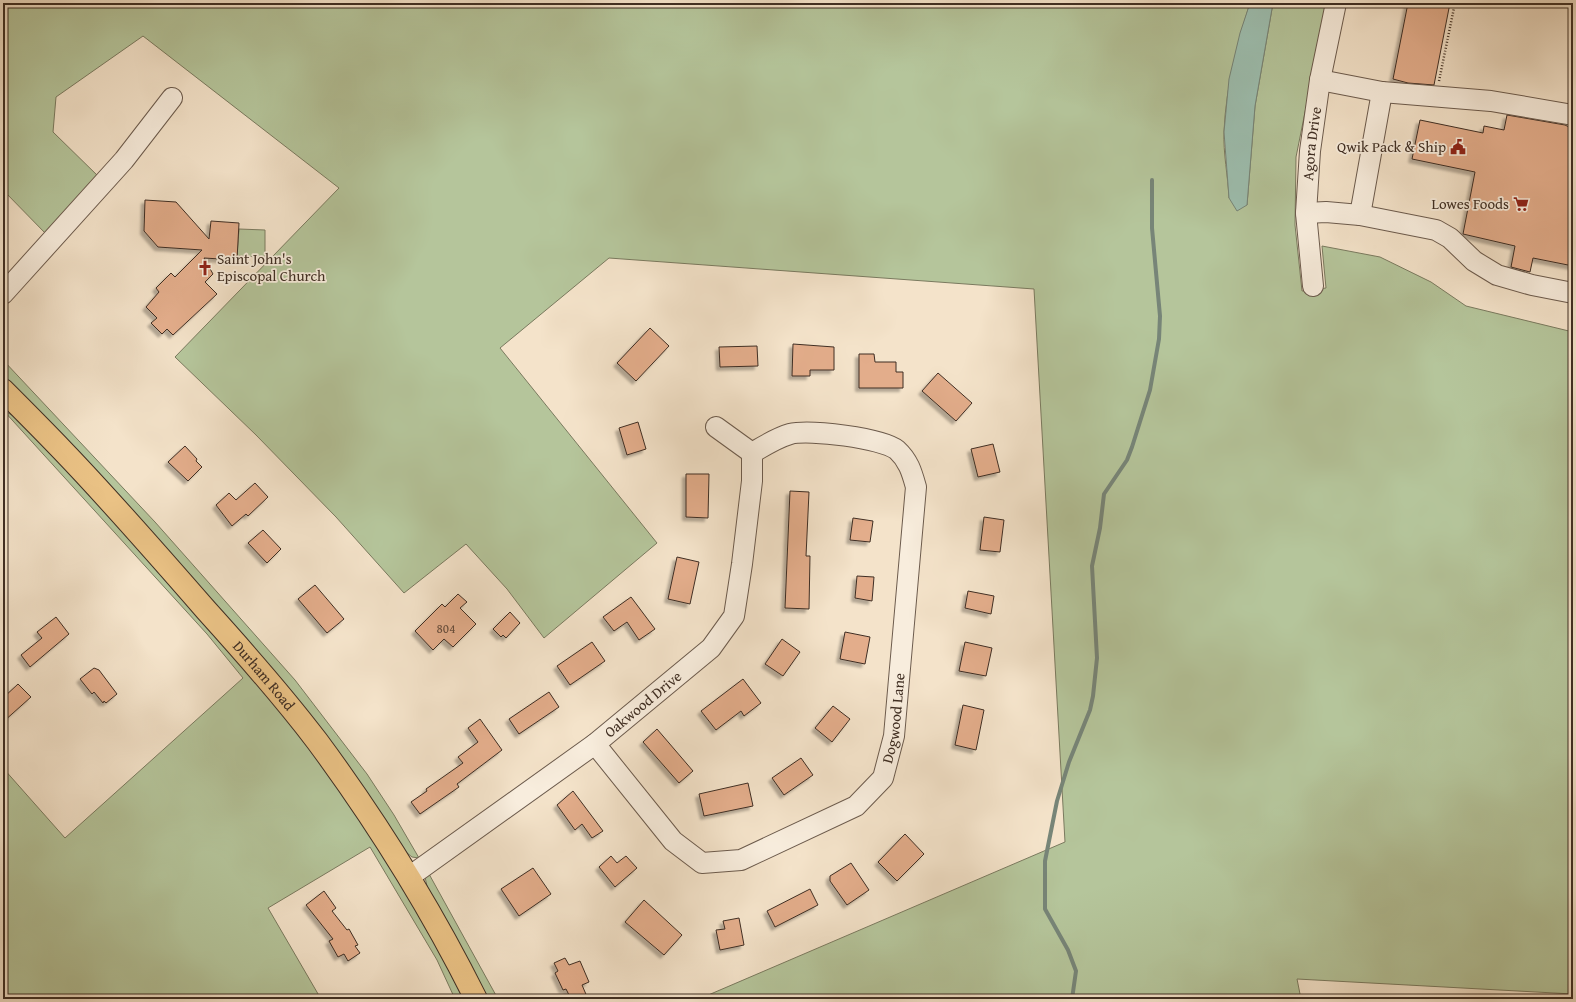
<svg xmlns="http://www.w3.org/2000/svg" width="1576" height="1002" font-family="'Gentium Book Plus',serif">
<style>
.green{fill:#b5c59b;stroke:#7a7a5f}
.water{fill:#9dbfb0;stroke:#778578}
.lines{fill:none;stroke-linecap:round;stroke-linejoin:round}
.stream{stroke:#778578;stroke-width:4}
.building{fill:#e3ad8b;stroke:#3f2e23;filter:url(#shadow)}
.minor-casing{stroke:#6c5b4d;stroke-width:22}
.major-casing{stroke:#3f2e23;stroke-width:24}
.path{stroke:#3f2e23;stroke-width:2.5;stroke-dasharray:1 2;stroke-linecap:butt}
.minor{stroke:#f8eddd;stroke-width:20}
.major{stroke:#eac285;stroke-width:22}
.labels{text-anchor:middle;stroke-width:3.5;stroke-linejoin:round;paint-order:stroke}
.number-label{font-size:13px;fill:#684e3d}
.street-label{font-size:15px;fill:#3f2e23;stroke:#f8eddd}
.poi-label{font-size:15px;fill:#3f2e23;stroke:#f8eddd;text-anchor:end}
</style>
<defs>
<filter id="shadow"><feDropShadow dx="-3.5" dy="3.5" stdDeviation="1" flood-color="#0004"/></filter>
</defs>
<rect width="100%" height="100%" fill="#f4e3ca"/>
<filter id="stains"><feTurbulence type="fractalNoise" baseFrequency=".005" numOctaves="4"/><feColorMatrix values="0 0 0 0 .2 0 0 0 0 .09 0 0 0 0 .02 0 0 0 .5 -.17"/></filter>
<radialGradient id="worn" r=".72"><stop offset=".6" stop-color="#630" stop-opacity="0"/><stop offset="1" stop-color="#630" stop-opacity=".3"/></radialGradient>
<g class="green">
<path d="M 3,3 L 1250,3 C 1237,45 1226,87 1224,131 C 1223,153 1228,176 1229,198 L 1247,205 L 1255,106 L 1273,3 L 1327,3 L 1296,157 L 1295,225 L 1302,291 L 1326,288 L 1322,246 L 1380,257 L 1431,282 L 1466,306 L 1573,332 L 1573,994 L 1297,979 L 1301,999 L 699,999 L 1065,842 L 1034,289 L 609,258 L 500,348 L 657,543 L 544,638 L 507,589 L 466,544 L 404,593 L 336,517 L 256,435 L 175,357 L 339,188 L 143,36 L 56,97 L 53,132 L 100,178 L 47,235 L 3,190 Z"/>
<polygon points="239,229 265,230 265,257 237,256"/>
<polygon points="3,360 155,522 295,680 367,774 394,815 419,858 412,857 401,848 186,574 3,375"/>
<polygon points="3,410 17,418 66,464 315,751 395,868 467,999 455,999 437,960 370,847 268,908 321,999 3,999 3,768 65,838 243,678 207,634"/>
<polygon points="429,874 498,999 485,999 429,895 425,877"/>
</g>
<polygon class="water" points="1250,3 1273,3 1255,106 1247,205 1237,211 1229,198 1224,132 1229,79 1240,33"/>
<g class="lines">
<polyline class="stream" points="1072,999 1076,971 1068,950 1045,909 1045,861 1057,801 1069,762 1090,710 1093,696 1097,658 1092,566 1100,528 1104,494 1127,460 1132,447 1150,390 1159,339 1160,316 1152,228 1152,180"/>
</g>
<g class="building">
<polygon points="1408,3 1450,3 1434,85 1408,83 1393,79"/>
<polygon points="1507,115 1565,125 1573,129 1573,266 1533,258 1530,272 1511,267 1515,246 1463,234 1475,172 1412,159 1420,120 1483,133 1484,126 1504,130"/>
<polygon points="145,200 176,202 209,239 211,221 239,223 237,260 204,258 213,274 205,282 217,294 173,335 167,329 162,334 151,323 157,318 146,307 159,292 156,288 171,273 175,277 202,250 158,247 144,231"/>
<polygon points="650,328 669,346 636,381 617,363"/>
<polygon points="793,344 834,347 834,370 810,370 810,376 792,376"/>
<polygon points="757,346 758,366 720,367 719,347"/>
<polygon points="859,354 874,354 875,362 896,362 896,372 903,372 903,388 859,388"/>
<polygon points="938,373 972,403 956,421 922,391"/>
<polygon points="638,422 646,449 627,455 619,428"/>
<polygon points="993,444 1000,472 978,477 971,449"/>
<polygon points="185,446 197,459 196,461 202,467 188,481 168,462"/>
<polygon points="686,474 709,474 708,518 686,517"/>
<polygon points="255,483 268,497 248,516 246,514 232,526 216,505 229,493 236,500"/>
<polygon points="790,491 809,492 806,556 810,556 809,609 785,608"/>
<polygon points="984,517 1004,520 1000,552 980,550"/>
<polygon points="853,518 873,521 870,542 850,540"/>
<polygon points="263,530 281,549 267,563 248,543"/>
<polygon points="677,557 699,562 690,604 668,599"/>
<polygon points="857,576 874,577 872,601 855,598"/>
<polygon points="315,585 344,619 327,633 298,599"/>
<polygon points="968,591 994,596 991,614 965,608"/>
<polygon points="458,594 467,602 460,608 476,624 453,647 444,639 433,650 415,631 442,604 445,607"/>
<polygon points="631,597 655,629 639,640 627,622 614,631 603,617"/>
<polygon points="510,612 520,623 506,638 503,635 501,637 493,629"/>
<polygon points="56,617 69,634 30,667 21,655 42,638 37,632"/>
<polygon points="845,632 870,637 865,664 840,659"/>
<polygon points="782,639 800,652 783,676 765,664"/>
<polygon points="592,642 605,661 570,685 557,666"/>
<polygon points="965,642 992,648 986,676 959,671"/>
<polygon points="94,668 99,670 117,694 106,703 104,701 103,703 94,692 92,694 80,679"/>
<polygon points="743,679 761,703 744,716 741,711 716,730 701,711"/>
<polygon points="18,684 31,697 3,722 3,698"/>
<polygon points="549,692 559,707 519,734 509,719"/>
<polygon points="963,705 984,710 976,750 955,745"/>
<polygon points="833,706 850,719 832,742 815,728"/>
<polygon points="480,719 502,750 457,784 459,787 420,814 411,802 427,791 426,789 463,763 458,757 478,742 468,728"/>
<polygon points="657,729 693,771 679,783 643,742"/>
<polygon points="801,758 813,775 784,795 772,778"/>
<polygon points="748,783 753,806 704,816 699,794"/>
<polygon points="573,791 603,831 592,838 582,824 575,830 557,805"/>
<polygon points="905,834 924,854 897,881 878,862"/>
<polygon points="611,856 617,863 626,856 637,868 615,887 599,867"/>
<polygon points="851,863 869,890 847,905 830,881 830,876"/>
<polygon points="533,868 551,894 519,916 501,889"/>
<polygon points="810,889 818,905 775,927 767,911"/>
<polygon points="324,891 336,908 332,911 347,930 349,929 358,945 355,946 360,953 348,961 344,954 338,957 329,941 333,939 306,905"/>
<polygon points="644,900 682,935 664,955 625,922"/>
<polygon points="739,918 744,945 720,950 716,930 725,929 723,921"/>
<polygon points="565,958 569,965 580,961 589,982 582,985 588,999 571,999 566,989 563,990 555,973 558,971 554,963"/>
</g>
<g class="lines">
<defs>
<g id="minor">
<polyline points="1320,80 1382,92 1491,101 1573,115"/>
<polyline points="1306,213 1326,212 1360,215 1436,230 1450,238 1474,261 1497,275 1532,285 1573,293"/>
<polyline points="1360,215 1382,92"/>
<path id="s1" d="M 1313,286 L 1306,213 L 1310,151 L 1320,80 L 1336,3"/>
<polyline points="3,294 124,160 172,98"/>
<polyline points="716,427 752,453"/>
<path id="s2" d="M 595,744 L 673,841 L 702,863 L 741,860 L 856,806 L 883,778 L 894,736 L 916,487 C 912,473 909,461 897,450 C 882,438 809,429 790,434 C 776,438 764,446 752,453"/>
<path id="s3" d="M 409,877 L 595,744 L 711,648 L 734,616 L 742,564 L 752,481 L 752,453"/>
</g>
<g id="major">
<path id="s4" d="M 3,390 C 23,410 43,430 63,451 C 112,502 159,556 206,610 C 244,652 282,695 317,741 C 377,822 431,909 476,999"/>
</g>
</defs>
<use href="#minor" class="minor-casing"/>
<use href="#major" class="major-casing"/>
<polyline class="path" points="1439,81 1455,3"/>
<use href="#minor" class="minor"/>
<use href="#major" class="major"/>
</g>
<defs>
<symbol id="civic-bare" viewBox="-9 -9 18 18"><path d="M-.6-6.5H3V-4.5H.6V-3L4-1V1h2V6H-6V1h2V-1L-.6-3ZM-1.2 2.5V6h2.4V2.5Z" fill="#8f2418" stroke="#f8eddd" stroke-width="2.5" paint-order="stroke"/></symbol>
<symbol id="supermarket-bare" viewBox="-9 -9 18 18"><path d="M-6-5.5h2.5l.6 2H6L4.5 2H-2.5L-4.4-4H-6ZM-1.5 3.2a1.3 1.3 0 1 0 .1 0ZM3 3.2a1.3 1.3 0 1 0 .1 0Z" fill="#8f2418" stroke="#f8eddd" stroke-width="2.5" paint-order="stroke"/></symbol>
<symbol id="church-bare" viewBox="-9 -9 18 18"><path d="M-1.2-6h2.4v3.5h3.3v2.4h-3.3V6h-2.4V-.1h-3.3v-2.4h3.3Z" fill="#8f2418" stroke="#f8eddd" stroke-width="2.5" paint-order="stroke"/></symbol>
</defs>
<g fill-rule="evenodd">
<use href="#civic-bare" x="1447" y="136" width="22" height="22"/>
<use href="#supermarket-bare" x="1510" y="193" width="22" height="22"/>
<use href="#church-bare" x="194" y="257" width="22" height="22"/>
</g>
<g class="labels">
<g class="number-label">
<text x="446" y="633">804</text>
</g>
<g class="street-label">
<text dy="5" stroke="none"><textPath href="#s1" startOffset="143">Agora Drive</textPath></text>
<text dy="5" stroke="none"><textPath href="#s4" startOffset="387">Durham Road</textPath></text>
<text dy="5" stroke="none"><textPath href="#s3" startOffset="291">Oakwood Drive</textPath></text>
<text dy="5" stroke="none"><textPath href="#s2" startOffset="427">Dogwood Lane</textPath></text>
</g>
<g class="poi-label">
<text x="1446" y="152">Qwik Pack &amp; Ship</text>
<text x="1509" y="209">Lowes Foods</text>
<text x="217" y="264" text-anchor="start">Saint John's<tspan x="217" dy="17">Episcopal Church</tspan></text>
</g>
</g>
<rect width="1576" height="1002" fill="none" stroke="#f4e3ca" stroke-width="16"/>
<rect x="4" y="4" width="1568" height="994" fill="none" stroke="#3f2e23" stroke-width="2"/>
<rect x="8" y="8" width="1560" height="986" fill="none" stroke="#3f2e23"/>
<rect width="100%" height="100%" filter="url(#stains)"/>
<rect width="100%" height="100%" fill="url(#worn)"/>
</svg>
